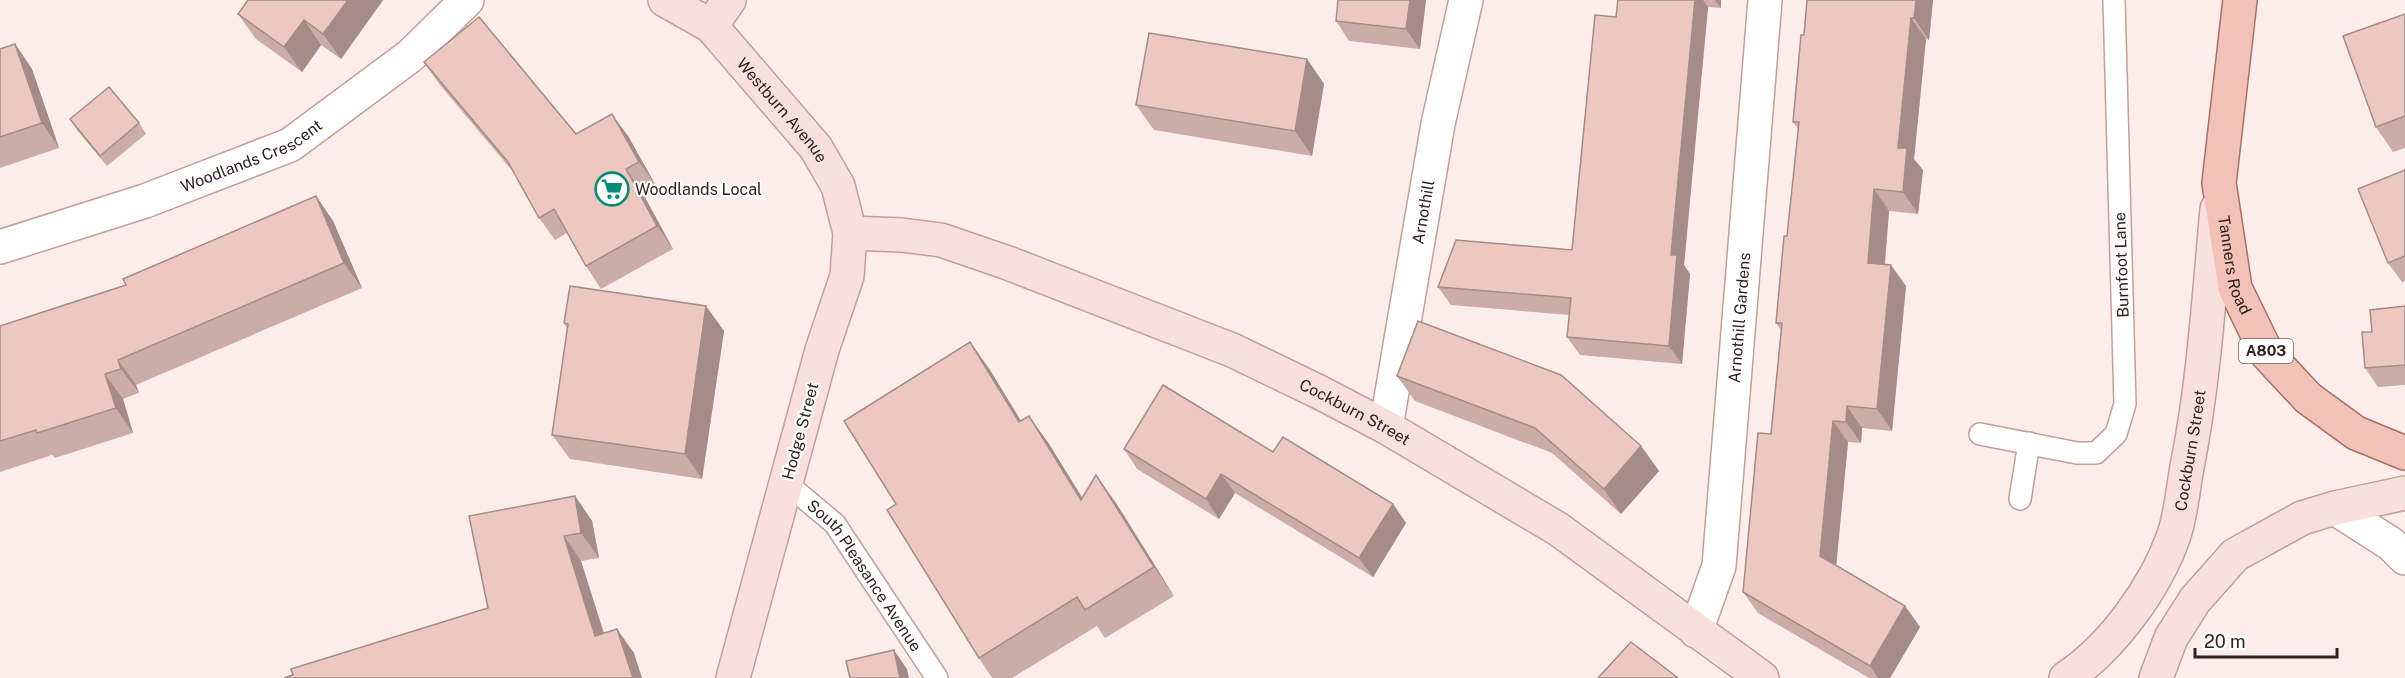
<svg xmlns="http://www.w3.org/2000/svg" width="2405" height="678" font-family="'Public Sans',sans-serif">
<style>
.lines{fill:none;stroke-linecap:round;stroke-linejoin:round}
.lane-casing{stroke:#c3a09a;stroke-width:24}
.street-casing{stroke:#c3a09a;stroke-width:36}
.secondary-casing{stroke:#c3a09a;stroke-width:36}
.primary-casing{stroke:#a86f65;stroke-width:36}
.lane{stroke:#fff;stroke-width:21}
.street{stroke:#fff;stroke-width:33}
.secondary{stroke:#f8e0dc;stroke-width:33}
.primary{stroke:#f2c2b9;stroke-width:33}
.wall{fill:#cbaca6}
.shaded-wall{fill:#a58c87}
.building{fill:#ecc8c1;stroke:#a58c87;stroke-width:1.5}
.labels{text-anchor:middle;stroke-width:4.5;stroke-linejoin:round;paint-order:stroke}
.shield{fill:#fff;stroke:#6d6462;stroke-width:1.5}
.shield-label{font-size:15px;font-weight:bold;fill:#2e211f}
.street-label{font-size:16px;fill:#2e211f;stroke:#fff}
.poi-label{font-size:16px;fill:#2e211f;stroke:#fff;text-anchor:start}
</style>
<rect width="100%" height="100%" fill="#fcedea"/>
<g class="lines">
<defs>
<g id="lane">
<polyline points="1980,434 2077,453 2096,453 2116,434 2125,404 2114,0"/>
<path id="s1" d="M 785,482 L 835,524 L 937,678"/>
<polyline points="2020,499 2029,443"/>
</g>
<g id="street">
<path id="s2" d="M 0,247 L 145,201 L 290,145 L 410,56 L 467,0"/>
<path id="s3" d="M 1386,427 L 1438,124 L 1466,0"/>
<polyline points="2335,508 2391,544 2405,558"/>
<path id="s4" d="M 1696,631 L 1719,566 L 1765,0"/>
</g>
<g id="secondary">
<polyline points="665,0 711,26"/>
<path id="s5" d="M 729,0 L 711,26 L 816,148 L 838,186 L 850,233 L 847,276 L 822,350 L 733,678"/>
<path id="s6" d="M 850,233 L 902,235 L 941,240 L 1008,263 L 1232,350 L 1319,392 L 1386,427 L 1558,529 L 1762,678"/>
<path id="s7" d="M 2066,678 C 2112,648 2156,587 2174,535 C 2181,514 2183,489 2187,467 C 2204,382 2209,296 2217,209"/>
<polyline points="2156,678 2171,638 2195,600 2235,555 2302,518 2335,508 2405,493"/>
</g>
<g id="primary">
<path id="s8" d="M 2240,0 L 2219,183 L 2235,288 L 2267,354 L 2308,398 L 2356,433 L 2405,453"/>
</g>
</defs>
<use href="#lane" class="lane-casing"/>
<use href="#street" class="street-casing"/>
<use href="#secondary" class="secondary-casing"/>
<use href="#primary" class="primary-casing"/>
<use href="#lane" class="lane"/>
<use href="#street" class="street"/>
<use href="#secondary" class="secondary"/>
<use href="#primary" class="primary"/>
</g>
<g class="wall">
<polygon points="383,0 341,59 321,45 302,72 256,39 238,14"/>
<polygon points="1338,0 1426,0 1420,49 1349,41 1336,21"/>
<polygon points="1618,0 1721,0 1721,8 1708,7 1684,265 1690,274 1682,364 1580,355 1567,337 1569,315 1451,305 1438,287 1572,250 1616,17"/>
<polygon points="1807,0 1933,0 1929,40 1926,39 1914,159 1923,170 1918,214 1889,211 1885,264 1906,286 1892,431 1862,428 1861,443 1848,442 1836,566 1905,606 1920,627 1890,678 1869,678 1758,613 1743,592 1771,434 1781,330 1776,323 1787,236 1798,129 1793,122 1804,35"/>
<polygon points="2405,14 2405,148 2393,152 2376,127"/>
<polygon points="15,44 32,69 59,148 0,168 0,49"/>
<polygon points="1307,59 1324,84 1312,156 1154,130 1136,105"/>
<polygon points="424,62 576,134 628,136 655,184 642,192 673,249 601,289 586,266 567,233 555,240 539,218 514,173 440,85"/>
<polygon points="70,119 139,123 146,134 107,166 77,130"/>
<polygon points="2405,170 2405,281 2402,282 2388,263"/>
<polygon points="316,196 333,221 362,288 136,385 139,393 123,399 133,433 55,458 52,455 0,472 0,326 126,285"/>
<polygon points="706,306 724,331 702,479 570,459 552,435 567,328 564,323"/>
<polygon points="2405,306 2405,385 2378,387 2365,368 2372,332"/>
<polygon points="970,342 990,370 1021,421 1029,416 1049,444 1082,498 1116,503 1174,596 1105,638 1097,626 1012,678 992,678 979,658 896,504"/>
<polygon points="1397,376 1641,446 1659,471 1621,514 1552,453 1415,401"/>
<polygon points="1124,449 1273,452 1393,504 1406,523 1373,577 1235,493 1219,519 1137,469"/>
<polygon points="575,496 592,521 599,558 581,561 604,633 634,653 488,608"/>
</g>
<g class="shaded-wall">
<polygon points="348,0 383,0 341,59 323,34"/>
<polygon points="1410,0 1426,0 1420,49 1406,29"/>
<polygon points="1695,0 1703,0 1708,7 1684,265 1690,274 1682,364 1669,346 1671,255"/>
<polygon points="1715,0 1721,0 1721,8"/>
<polygon points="1916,0 1933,0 1929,40 1914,18"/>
<polygon points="1911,18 1926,39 1914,159 1923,170 1918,214 1903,192 1898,148"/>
<polygon points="304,20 321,45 302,72 284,47"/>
<polygon points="15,44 32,69 59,148 42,123"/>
<polygon points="1307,59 1324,84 1312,156 1295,131"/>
<polygon points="612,114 628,136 655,184 639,162"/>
<polygon points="626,169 642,192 673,249 657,226"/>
<polygon points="1874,189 1889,211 1883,284 1868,263"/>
<polygon points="316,196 333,221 362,288 344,263"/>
<polygon points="1891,265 1906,286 1892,431 1877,409"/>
<polygon points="706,306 724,331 702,479 685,454"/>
<polygon points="970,342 990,370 1039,451 1019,422"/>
<polygon points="118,360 136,385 139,393 121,369"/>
<polygon points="105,374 123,399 133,433 116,408"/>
<polygon points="1847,406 1862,428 1861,443 1846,422"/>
<polygon points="1029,416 1049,444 1101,528 1081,500"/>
<polygon points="1833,421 1848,442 1835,578 1820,556"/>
<polygon points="1641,446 1659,471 1621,514 1604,489"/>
<polygon points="1221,474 1235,493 1219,519 1206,499"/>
<polygon points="1096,475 1116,503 1174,596 1154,567"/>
<polygon points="575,496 592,521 599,558 581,533"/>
<polygon points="1393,504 1406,523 1373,577 1359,558"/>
<polygon points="564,536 581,561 612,660 595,636"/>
<polygon points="1905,606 1920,627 1890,678 1878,678 1870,666"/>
<polygon points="617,629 634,653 642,678 633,678"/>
<polygon points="894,650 907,669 909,678 900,678"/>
</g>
<g class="building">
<polygon points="248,0 348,0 323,34 304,20 284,47 238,14"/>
<polygon points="1338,0 1410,0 1406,29 1336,21"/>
<polygon points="1618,0 1695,0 1671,255 1677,255 1669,346 1567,337 1571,298 1438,287 1456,240 1572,250 1595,15 1616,17"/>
<polygon points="1807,0 1916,0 1914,18 1911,18 1898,148 1907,148 1903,192 1874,189 1868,263 1891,265 1877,409 1847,406 1846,422 1833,421 1820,556 1905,606 1870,666 1743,592 1758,433 1771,434 1782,323 1776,323 1784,236 1787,236 1799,122 1793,122 1801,35 1804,35"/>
<polygon points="2405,14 2405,116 2376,127 2343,36"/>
<polygon points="479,17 576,134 612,114 639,162 626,169 657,226 586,266 554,209 539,218 508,162 424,62"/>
<polygon points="1149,33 1307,59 1295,131 1136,105"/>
<polygon points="15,44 42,123 0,137 0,49"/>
<polygon points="109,87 139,123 100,156 70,119"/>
<polygon points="2405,170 2405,256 2388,263 2358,189"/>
<polygon points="316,196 344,263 118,360 121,369 105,374 116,408 37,433 36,430 0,441 0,326 126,285 123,279"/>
<polygon points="570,286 706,306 685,454 552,435 568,324 564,323"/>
<polygon points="2405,306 2405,365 2365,368 2362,332 2372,332 2370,310"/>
<polygon points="1418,321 1561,375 1641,446 1604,489 1535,428 1397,376"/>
<polygon points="970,342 1019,422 1029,416 1081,500 1096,475 1154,567 1085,610 1077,597 979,658 887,510 896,504 844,421"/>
<polygon points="1163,385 1273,452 1283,437 1393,504 1359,558 1221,474 1206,499 1124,449"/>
<polygon points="575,496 581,533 564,536 595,636 617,629 633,678 284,678 293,675 291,669 488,608 469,516"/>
<polygon points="1631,642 1678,678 1598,678"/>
<polygon points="894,650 900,678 850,678 846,661"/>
</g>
<defs>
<symbol id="supermarket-ring" viewBox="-11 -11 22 22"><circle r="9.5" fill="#fff" stroke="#058c72" stroke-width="1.5"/><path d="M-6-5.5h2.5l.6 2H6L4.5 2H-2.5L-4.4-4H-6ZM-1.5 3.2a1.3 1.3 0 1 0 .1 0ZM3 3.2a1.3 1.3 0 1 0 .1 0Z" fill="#058c72"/></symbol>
</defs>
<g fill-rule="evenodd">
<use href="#supermarket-ring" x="593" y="170" width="38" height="38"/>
</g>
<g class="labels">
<rect class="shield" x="2239" y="339" width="54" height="24" rx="4.5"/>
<g class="shield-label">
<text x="2266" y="356">A803</text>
</g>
<g class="street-label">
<text dy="6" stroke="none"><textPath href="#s5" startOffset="142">Westburn Avenue</textPath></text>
<text dy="6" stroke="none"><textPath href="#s2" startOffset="268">Woodlands Crescent</textPath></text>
<text dy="6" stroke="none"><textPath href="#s3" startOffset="218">Arnothill</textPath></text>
<text dy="6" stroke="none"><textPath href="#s8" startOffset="268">Tanners Road</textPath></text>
<text transform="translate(2121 265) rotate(-92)" y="6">Burnfoot Lane</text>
<text dy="6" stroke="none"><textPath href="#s4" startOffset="318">Arnothill Gardens</textPath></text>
<text dy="6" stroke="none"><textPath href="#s6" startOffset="540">Cockburn Street</textPath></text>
<text transform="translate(800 431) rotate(-75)" y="6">Hodge Street</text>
<text dy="6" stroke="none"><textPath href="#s7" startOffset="268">Cockburn Street</textPath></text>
<text dy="6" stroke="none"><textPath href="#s1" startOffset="124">South Pleasance Avenue</textPath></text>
</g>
<g class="poi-label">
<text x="635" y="195">Woodlands Local</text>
</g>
</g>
<path d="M2195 648v9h142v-9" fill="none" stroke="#2e211f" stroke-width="3"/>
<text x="2204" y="648" font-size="18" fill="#2e211f" stroke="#ffffff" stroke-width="4.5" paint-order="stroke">20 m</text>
</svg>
